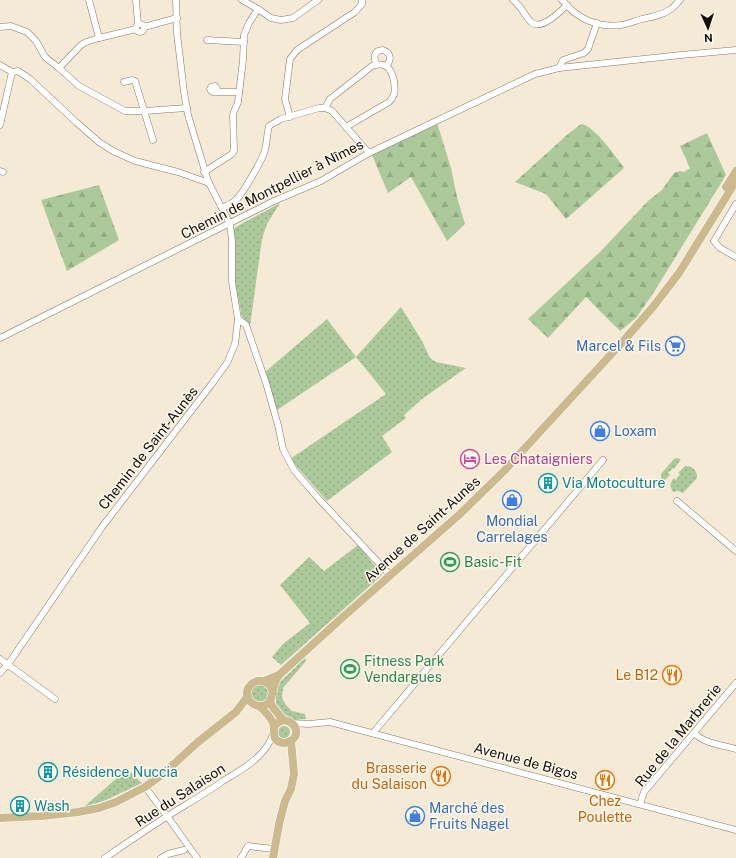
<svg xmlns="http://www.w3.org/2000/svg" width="736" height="858" font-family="'Public Sans',sans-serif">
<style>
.grass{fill:url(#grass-dots)}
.forest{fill:url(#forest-firs)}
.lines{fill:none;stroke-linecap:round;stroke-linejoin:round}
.minor-casing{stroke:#837967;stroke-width:7}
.major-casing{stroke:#fff;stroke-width:9}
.minor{stroke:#fff;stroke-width:6}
.major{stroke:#ccb98d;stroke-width:8}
.labels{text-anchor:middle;stroke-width:3;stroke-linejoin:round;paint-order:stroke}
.street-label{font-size:14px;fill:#130f08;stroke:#fff8ec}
.shop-label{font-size:14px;fill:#366cbe;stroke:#fff8ec;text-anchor:start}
.hotel-label{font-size:14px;fill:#b23c85;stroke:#fff8ec;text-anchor:start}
.culture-label{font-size:14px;fill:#0d838f;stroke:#fff8ec;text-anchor:start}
.leisure-label{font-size:14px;fill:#27864d;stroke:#fff8ec;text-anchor:start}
.food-label{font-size:14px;fill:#c56008;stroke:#fff8ec;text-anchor:end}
</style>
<defs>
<pattern id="grass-dots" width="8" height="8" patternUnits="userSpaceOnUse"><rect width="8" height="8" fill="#acc99b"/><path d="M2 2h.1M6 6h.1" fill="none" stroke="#93ab84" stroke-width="1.8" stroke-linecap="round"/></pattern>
<pattern id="forest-firs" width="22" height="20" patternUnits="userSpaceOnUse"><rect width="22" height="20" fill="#acc99b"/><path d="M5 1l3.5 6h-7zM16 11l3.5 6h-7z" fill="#93ab84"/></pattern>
</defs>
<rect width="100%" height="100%" fill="#f5ead6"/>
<g class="grass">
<polygon points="280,203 267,224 262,239 250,326 242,317 235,283 234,228"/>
<polygon points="401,307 422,341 430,358 436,362 466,368 422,399 404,415 406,418 382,436 392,452 327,501 290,459 386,394 356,357 277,410 265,372 327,319 356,357 382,328"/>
<polygon points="677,458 681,459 674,469 673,468 668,473 670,475 663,482 662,482 661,476 661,474 674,459"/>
<path d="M 685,466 C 692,465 698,471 697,478 L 683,493 L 678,491 L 673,492 C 670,485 669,485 674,478 L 676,480 L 680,474 L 678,473 Z"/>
<polygon points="358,545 382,575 281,665 272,657 283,644 310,623 280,585 309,557 324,571"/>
<polygon points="305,658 306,661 283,688 282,698 286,705 292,711 305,714 306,719 293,720 284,714 276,703 276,692 277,685"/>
<circle cx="260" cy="693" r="9"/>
<circle cx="284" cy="732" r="6"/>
<polygon points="127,769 142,783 106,800 84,807"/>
</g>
<g class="forest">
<polygon points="437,123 451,168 457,197 465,224 447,241 411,177 388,193 372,155"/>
<path d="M 581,124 C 593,124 617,158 624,168 L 566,219 L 546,194 L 515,182 L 568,134 Z"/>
<polygon points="707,133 726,175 654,292 636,318 620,331 586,297 548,338 528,319 601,251 648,201 662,190 674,173 680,171 684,172 690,168 680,146"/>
<polygon points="99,185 119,240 67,271 41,200"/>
</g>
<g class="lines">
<defs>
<g id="minor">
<polyline points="89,0 99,38 136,29"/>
<polyline points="136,0 138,24"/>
<polyline points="242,0 258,9 271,18 281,20 293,18 318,0"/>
<path d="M 513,0 C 522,7 524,15 531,22 C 541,31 560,12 567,5"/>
<path d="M 562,0 C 577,19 598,28 621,25 C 628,24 635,21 642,19 C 652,17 663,15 671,9 C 674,7 677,3 680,0"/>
<circle cx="140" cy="28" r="4"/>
<polyline points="0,27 11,26 27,32 36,41 45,57 59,68 79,86 125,111 144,111 187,108"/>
<polyline points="144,27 177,18"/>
<polyline points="207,40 244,42"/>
<path d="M 377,64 C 372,57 375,50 383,50 C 391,53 392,60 386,66"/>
<polyline points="0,65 12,72 18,71 30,79 76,122 99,142 113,151 135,161 178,172 209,183"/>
<polyline points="59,68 81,45 86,42 99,38"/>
<polyline points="559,68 563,60 584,53 588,49 597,23"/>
<polyline points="124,82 132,80 135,81 153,140"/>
<polyline points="215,91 217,89 216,87 215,86 211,87 210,89 211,91 213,92 239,92"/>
<path d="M 325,108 L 330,99 L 372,66 C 386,61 391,68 394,81 C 395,90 396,95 389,102 L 346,127"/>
<polyline points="290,117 285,99 290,59 297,50 355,12 362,4 362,0"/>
<polyline points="0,125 12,72"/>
<polyline points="0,171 3,172"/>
<path d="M 204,172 L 232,154 L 234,151 L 233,115 C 234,109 237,106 238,102 L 243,60 L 244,35 L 249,23 L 258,9"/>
<polyline points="736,204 714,241 720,248 736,257"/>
<path d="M 222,208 C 226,206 231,204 235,201 C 242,195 263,159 265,150 C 267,142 267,134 269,126 L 281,119 L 319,108 L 325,108 L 332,111 L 369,153"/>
<polyline points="238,319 246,325 266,383 278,425 283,449 294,470 317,497 390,575"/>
<polyline points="0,338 274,201 321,181 369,153 535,74 559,68 681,55 736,50"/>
<polyline points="677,501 736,551"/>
<polyline points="0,659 55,699"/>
<polyline points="0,673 9,663 102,527 211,385 227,363 235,344 238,319 232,282 232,241 230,224 208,181 188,115 184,92 177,33 176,0"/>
<polyline points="292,723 309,724 330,722 736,830"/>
<polyline points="373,733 603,460"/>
<path d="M 694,733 C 705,744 722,745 736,749"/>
<polyline points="145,787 167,816 197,858"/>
<polyline points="640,804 644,792 736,683"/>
<path d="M 105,858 C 125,844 146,830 166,817 C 185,805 205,794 223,781 C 242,769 266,757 273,734"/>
<polyline points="161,858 168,854 184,850"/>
<polyline points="241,858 248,846 274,849"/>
</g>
<g id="major">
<polyline points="726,187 736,171"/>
<polyline points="264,681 279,675 344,616 460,514 504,471 626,338 653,307 679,273 736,181"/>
<path d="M 273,693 C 268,670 239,684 249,700 C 251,703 256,706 260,706 C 272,706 272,694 274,686 C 275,682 277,678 279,675"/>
<polyline points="270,701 272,706 283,720"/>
<path d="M 259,706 C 265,711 270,717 273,723 C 276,730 270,741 283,743 C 286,743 289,742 292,740 C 305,730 285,710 274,727"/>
<polyline points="0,818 42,816 78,812 99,808 116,802 145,787 164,773 198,742 236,712 248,696"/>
<polyline points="273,858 279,824 285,801 291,789 294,774 291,741"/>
</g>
</defs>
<use href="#minor" class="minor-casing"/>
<use href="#major" class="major-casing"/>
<use href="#minor" class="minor"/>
<use href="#major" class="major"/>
</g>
<defs>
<symbol id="supermarket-ring" viewBox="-11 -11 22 22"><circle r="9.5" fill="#fff8ec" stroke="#3f7fe0" stroke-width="1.5"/><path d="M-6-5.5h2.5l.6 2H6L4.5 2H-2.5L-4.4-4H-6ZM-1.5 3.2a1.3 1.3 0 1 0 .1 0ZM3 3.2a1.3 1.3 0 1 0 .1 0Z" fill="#3f7fe0"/></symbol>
<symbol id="shop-ring" viewBox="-11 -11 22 22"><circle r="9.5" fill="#fff8ec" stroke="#3f7fe0" stroke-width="1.5"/><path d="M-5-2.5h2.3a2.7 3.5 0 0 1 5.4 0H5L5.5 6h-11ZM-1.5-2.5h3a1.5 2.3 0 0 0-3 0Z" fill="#3f7fe0"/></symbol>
<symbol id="hotel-ring" viewBox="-11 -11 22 22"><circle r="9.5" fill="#fff8ec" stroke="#d1479c" stroke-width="1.5"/><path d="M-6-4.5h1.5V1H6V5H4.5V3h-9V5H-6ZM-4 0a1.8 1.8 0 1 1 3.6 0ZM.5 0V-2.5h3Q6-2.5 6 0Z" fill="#d1479c"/></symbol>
<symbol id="building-ring" viewBox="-11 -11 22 22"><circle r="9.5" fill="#fff8ec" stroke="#0f9aa8" stroke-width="1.5"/><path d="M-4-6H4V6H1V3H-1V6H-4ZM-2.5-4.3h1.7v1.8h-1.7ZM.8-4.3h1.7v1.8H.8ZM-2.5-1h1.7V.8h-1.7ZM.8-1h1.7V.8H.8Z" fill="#0f9aa8"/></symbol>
<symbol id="stadium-ring" viewBox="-11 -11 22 22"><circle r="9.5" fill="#fff8ec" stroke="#2e9e5b" stroke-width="1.5"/><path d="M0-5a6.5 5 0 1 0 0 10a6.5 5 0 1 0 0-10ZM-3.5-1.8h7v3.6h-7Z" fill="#2e9e5b"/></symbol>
<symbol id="restaurant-ring" viewBox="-11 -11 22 22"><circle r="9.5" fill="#fff8ec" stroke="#e8710a" stroke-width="1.5"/><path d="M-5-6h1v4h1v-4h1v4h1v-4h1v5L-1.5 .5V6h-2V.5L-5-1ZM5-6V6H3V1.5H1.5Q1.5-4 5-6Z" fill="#e8710a"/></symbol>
</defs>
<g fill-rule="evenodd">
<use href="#supermarket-ring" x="664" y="335" width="22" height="22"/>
<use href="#shop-ring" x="589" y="420" width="22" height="22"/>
<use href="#hotel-ring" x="459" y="448" width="22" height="22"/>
<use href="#building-ring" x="537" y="472" width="22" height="22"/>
<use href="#shop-ring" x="501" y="489" width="22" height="22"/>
<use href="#stadium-ring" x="439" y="551" width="22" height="22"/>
<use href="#stadium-ring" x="339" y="658" width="22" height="22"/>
<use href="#restaurant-ring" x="661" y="664" width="22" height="22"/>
<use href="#building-ring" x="37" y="761" width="22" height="22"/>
<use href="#restaurant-ring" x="430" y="765" width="22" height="22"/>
<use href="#restaurant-ring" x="594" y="769" width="22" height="22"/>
<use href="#building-ring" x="9" y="795" width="22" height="22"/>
<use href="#shop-ring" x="404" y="805" width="22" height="22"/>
</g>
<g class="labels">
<g class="street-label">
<text transform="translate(272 189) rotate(-27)" y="5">Chemin de Montpellier à Nîmes</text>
<text transform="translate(148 448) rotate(-52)" y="5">Chemin de Saint-Aunès</text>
<text transform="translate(422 529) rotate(-42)" y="5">Avenue de Saint-Aunès</text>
<text transform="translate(678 735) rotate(-51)" y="5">Rue de la Marbrerie</text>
<text transform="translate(526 761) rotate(15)" y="5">Avenue de Bigos</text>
<text transform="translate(180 795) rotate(-33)" y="5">Rue du Salaison</text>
</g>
<g class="shop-label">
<text x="661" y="351" text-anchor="end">Marcel &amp; Fils</text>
<text x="614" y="436">Loxam</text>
<text x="512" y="526" text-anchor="middle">Mondial<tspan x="512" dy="16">Carrelages</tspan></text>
<text x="429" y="813">Marché des<tspan x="429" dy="16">Fruits Nagel</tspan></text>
</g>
<g class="hotel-label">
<text x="484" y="464">Les Chataigniers</text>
</g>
<g class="culture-label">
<text x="562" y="488">Via Motoculture</text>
<text x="62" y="777">Résidence Nuccia</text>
<text x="34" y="811">Wash</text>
</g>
<g class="leisure-label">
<text x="464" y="567">Basic-Fit</text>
<text x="364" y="666">Fitness Park<tspan x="364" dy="16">Vendargues</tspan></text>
</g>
<g class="food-label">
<text x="658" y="680">Le B12</text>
<text x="427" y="773">Brasserie<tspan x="427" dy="16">du Salaison</tspan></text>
<text x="605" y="806" text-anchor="middle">Chez<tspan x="605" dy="16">Poulette</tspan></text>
</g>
</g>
<g transform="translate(708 28) rotate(177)" stroke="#fff8ec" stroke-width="3" paint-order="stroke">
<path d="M0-3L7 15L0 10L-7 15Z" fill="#130f08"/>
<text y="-6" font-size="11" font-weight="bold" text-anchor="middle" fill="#130f08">N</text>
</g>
</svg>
